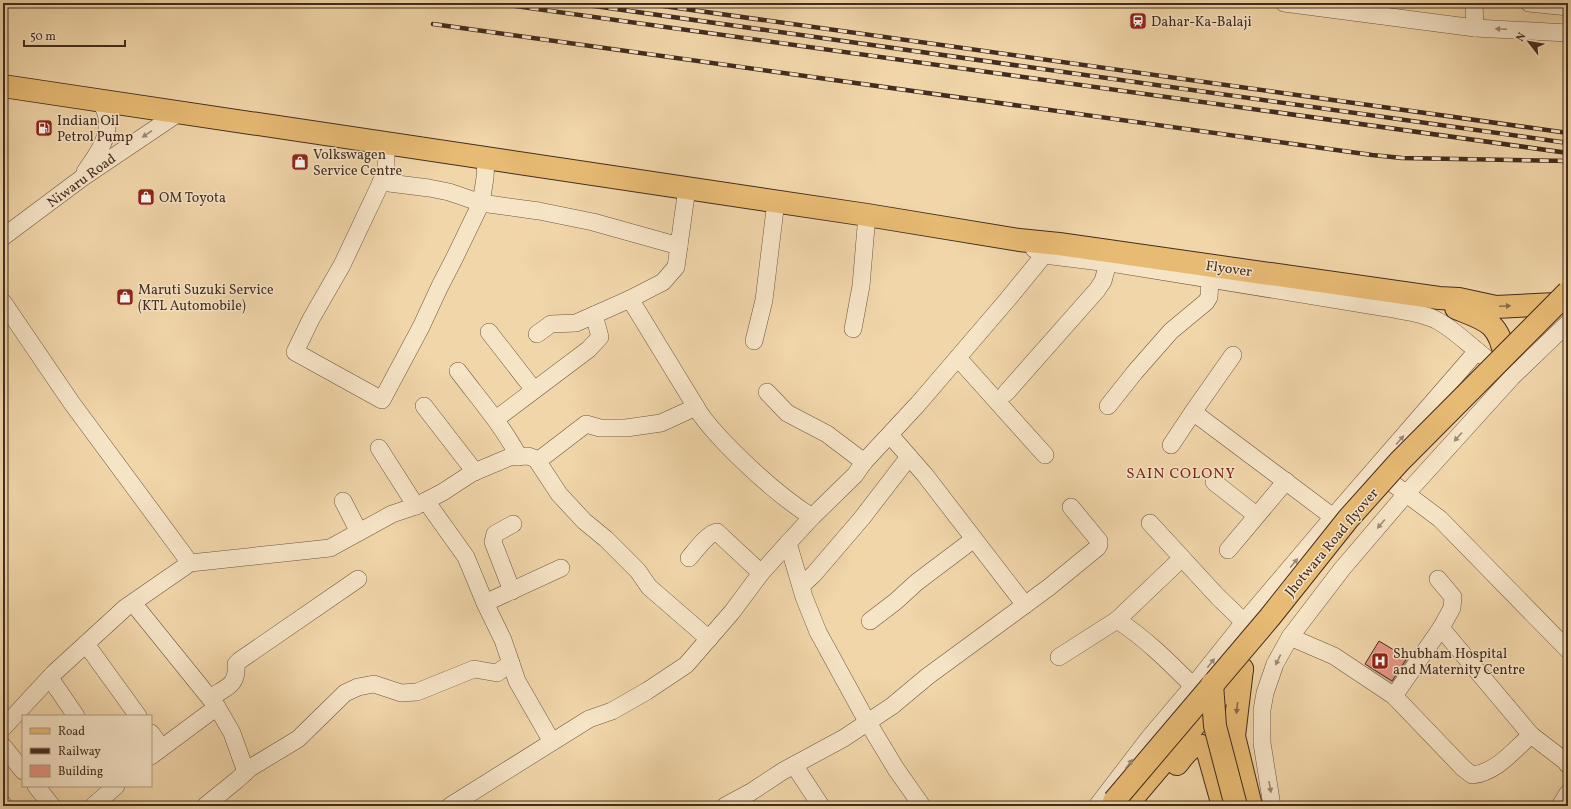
<svg xmlns="http://www.w3.org/2000/svg" width="1571" height="809" font-family="Vollkorn,serif">
<style>
.building{fill:#e89685;stroke:#432c1f;filter:url(#shadow)}
.lines{fill:none;stroke-linecap:round;stroke-linejoin:round}
.minor-casing{stroke:#6e5642;stroke-width:18}
.major-casing{stroke:#432c1f;stroke-width:24}
.minor{stroke:#f6e4c7;stroke-width:17}
.major{stroke:#e8bb74;stroke-width:22}
.rail-casing{stroke:#432c1f;stroke-width:4.5}
.rail{stroke:#f6e4c7;stroke-width:3;stroke-dasharray:9;stroke-linecap:butt}
.major-bridge-casing{stroke:#432c1f;stroke-width:24;stroke-linecap:butt}
.major-bridge{stroke:#e8bb74;stroke-width:22}
.oneway{fill:#9c8873}
.oneway2{fill:#8d6c45}
.labels{text-anchor:middle;stroke-width:3;stroke-linejoin:round;paint-order:stroke}
.poi-label{font-size:14px;fill:#432c1f;stroke:#f6e4c7;text-anchor:start}
.street-label{font-size:14px;fill:#432c1f;stroke:#f6e4c7}
.neighbourhood-label{font-size:15px;letter-spacing:1px;fill:#7a1f14;stroke:#f6e4c7}
</style>
<defs>
<filter id="shadow"><feDropShadow dx="3.5" dy="3.5" stdDeviation="1" flood-color="#0004"/></filter>
</defs>
<rect width="100%" height="100%" fill="#f1d6a9"/>
<filter id="stains"><feTurbulence type="fractalNoise" baseFrequency=".005" numOctaves="4"/><feColorMatrix values="0 0 0 0 .2 0 0 0 0 .09 0 0 0 0 .02 0 0 0 .5 -.17"/></filter>
<radialGradient id="worn" r=".72"><stop offset=".6" stop-color="#630" stop-opacity="0"/><stop offset="1" stop-color="#630" stop-opacity=".3"/></radialGradient>
<polygon class="building" points="1379,641 1407,658 1392,681 1365,664"/>
<g class="lines">
<defs>
<g id="minor">
<polyline points="1284,3 1475,28 1568,33"/>
<polyline points="1474,3 1475,28"/>
<polyline points="1529,3 1568,7"/>
<polyline points="386,143 386,172 342,265 311,319 295,352 382,400 421,327 440,286 455,257 481,203 485,178 486,158"/>
<path d="M 85,172 C 95,157 110,139 107,118 C 106,112 103,106 101,101"/>
<polyline points="381,182 429,188 449,192 481,203 539,211 593,222 679,246"/>
<polyline points="3,237 82,178 180,112"/>
<path d="M 1034,249 L 1044,255 L 1117,264 L 1387,308 C 1403,311 1424,313 1438,321 C 1456,331 1470,346 1486,358"/>
<polyline points="630,299 696,407"/>
<polyline points="3,302 71,402 190,563"/>
<polyline points="853,329 861,286 867,215"/>
<polyline points="489,332 534,390"/>
<polyline points="537,334 551,324 576,323 630,299 663,282 676,267 687,188"/>
<polyline points="754,341 764,300 776,201"/>
<polyline points="1233,355 1193,412 1333,517"/>
<polyline points="958,358 1045,455"/>
<path d="M 458,371 C 479,399 502,425 519,457"/>
<polyline points="767,392 787,413 827,434 864,462"/>
<polyline points="1006,393 1097,290 1103,281 1108,263"/>
<polyline points="424,406 475,472"/>
<polyline points="1108,406 1135,372 1171,331 1206,302 1209,297 1210,280"/>
<polyline points="496,419 589,349 600,337 594,315"/>
<polyline points="890,435 925,475 1025,605"/>
<polyline points="1171,445 1193,412"/>
<polyline points="379,448 416,506"/>
<polyline points="536,459 559,494 584,521 606,539 638,571 649,587 709,639"/>
<polyline points="1376,471 1440,519 1568,650"/>
<polyline points="1214,482 1256,515"/>
<polyline points="343,501 359,532"/>
<polyline points="426,501 466,557 485,603 503,640 517,681 552,742"/>
<polyline points="1150,523 1218,597 1244,622"/>
<polyline points="1228,550 1286,481"/>
<path d="M 689,558 C 695,551 708,533 717,532 L 761,573"/>
<polyline points="1438,579 1453,597 1452,608 1441,628 1531,735"/>
<polyline points="802,585 814,574 862,518 909,457"/>
<polyline points="512,591 493,542 495,534 513,524"/>
<polyline points="133,603 217,707 232,733 246,772"/>
<polyline points="485,603 561,568"/>
<polyline points="1117,620 1182,558"/>
<polyline points="870,621 895,602 917,582 974,539"/>
<path d="M 1290,637 L 1334,656 L 1394,696 L 1463,768 L 1472,775 C 1496,773 1514,750 1531,735 L 1565,761 L 1568,765"/>
<polyline points="86,644 138,716"/>
<path d="M 1059,657 L 1117,620 C 1145,638 1169,662 1193,686"/>
<polyline points="50,678 76,716"/>
<polyline points="1394,696 1441,628"/>
<path d="M 210,698 C 226,687 238,686 236,664 L 239,661 L 358,579"/>
<path d="M 3,728 L 53,674 L 125,608 L 190,563 L 330,548 L 392,514 L 416,506 L 443,492 L 472,473 L 510,457 L 528,456 L 539,460 L 586,424 L 600,428 L 626,428 L 661,423 L 696,407 C 703,420 713,430 723,441 C 750,469 779,496 812,517"/>
<polyline points="151,733 161,747"/>
<polyline points="3,746 23,771"/>
<polyline points="151,756 217,707"/>
<polyline points="794,765 821,806"/>
<polyline points="36,786 52,806"/>
<polyline points="3,804 4,806"/>
<polyline points="93,806 116,786"/>
<polyline points="205,806 237,780 250,768 298,739 345,693 358,687 374,684 401,693 417,692 474,669 497,673 511,663"/>
<polyline points="450,806 589,719 612,711 647,691 686,665 732,612 761,573 788,543"/>
<polyline points="725,806 751,792 783,771 844,738 892,706 928,676 1048,588 1097,548 1099,545 1099,541 1071,507"/>
<polyline points="922,806 896,769 864,716 818,632 804,597 788,543 812,517 855,475 864,462 918,404 1008,299 1044,255"/>
<polyline points="1097,806 1149,738 1193,686 1244,622 1333,517 1477,351"/>
<polyline points="1272,806 1262,743 1262,710 1265,693 1275,664 1290,637 1342,569 1406,494 1512,377 1568,323"/>
<polyline points="1560,806 1568,793"/>
</g>
<g id="major">
<polyline points="3,86 867,215 1019,240 1059,244 1439,298 1459,299 1496,307 1556,304"/>
<path d="M 1456,308 C 1486,320 1499,322 1505,357"/>
<polyline points="1242,669 1234,736 1251,806"/>
<path d="M 1177,764 C 1184,755 1195,738 1207,749 L 1223,806"/>
<polyline points="1126,806 1242,669"/>
</g>
</defs>
<use href="#minor" class="minor-casing"/>
<use href="#major" class="major-casing"/>
<use href="#minor" class="minor"/>
<use href="#major" class="major"/>
<defs>
<g id="rail">
<polyline points="494,3 1568,153"/>
<polyline points="573,3 1568,143"/>
<polyline points="642,3 1568,133"/>
<polyline points="433,24 1372,155 1402,158 1568,161"/>
</g>
</defs>
<use href="#rail" class="rail-casing"/>
<use href="#rail" class="rail"/>
<defs>
<g id="major-bridge">
<polyline points="1212,684 1215,726 1236,806"/>
<polyline points="1114,801 1270,617 1348,519 1399,462 1568,292"/>
</g>
</defs>
<use href="#major-bridge" class="major-bridge-casing"/>
<use href="#major-bridge" class="major-bridge"/>
</g>
<defs><path id="oneway-solid" d="M-6-.8H1V-3.2L6.5 0L1 3.2V.8H-6Z"/></defs>
<g class="oneway">
<use href="#oneway-solid" transform="translate(1501 29) rotate(-177)"/>
<use href="#oneway-solid" transform="translate(147 134) rotate(146)"/>
<use href="#oneway-solid" transform="translate(1458 437) rotate(132)"/>
<use href="#oneway-solid" transform="translate(1400 440) rotate(-49)"/>
<use href="#oneway-solid" transform="translate(1381 524) rotate(130)"/>
<use href="#oneway-solid" transform="translate(1294 563) rotate(-50)"/>
<use href="#oneway-solid" transform="translate(1278 660) rotate(116)"/>
<use href="#oneway-solid" transform="translate(1211 663) rotate(-52)"/>
<use href="#oneway-solid" transform="translate(1129 764) rotate(-53)"/>
<use href="#oneway-solid" transform="translate(1270 787) rotate(80)"/>
</g>
<g class="oneway2">
<use href="#oneway-solid" transform="translate(1505 306) rotate(-3)"/>
<use href="#oneway-solid" transform="translate(1237 708) rotate(96)"/>
</g>
<defs>
<symbol id="station-square" viewBox="-11 -11 22 22"><rect x="-9" y="-9" width="18" height="18" rx="4" fill="#8f2418" stroke="#f6e4c7"/><path d="M-3-6H3Q5-6 5-4V2Q5 4 3 4L4.5 6H3L1.5 4h-3L-3 6H-4.5L-3 4Q-5 4-5 2V-4Q-5-6-3-6ZM-3.5-4v3h7v-3ZM-3.5 1v1.5H-2V1ZM2 1v1.5H3.5V1Z" fill="#fff"/></symbol>
<symbol id="fuel-square" viewBox="-11 -11 22 22"><rect x="-9" y="-9" width="18" height="18" rx="4" fill="#8f2418" stroke="#f6e4c7"/><path d="M-5.5-6h7V0h2V4h1.3V-2.5L3-4.5l.8-.8L6-3V5H2.5V1h-1V6h-7ZM-4.2-4.7v3.2H.2V-4.7Z" fill="#fff"/></symbol>
<symbol id="shop-square" viewBox="-11 -11 22 22"><rect x="-9" y="-9" width="18" height="18" rx="4" fill="#8f2418" stroke="#f6e4c7"/><path d="M-5-2.5h2.3a2.7 3.5 0 0 1 5.4 0H5L5.5 6h-11ZM-1.5-2.5h3a1.5 2.3 0 0 0-3 0Z" fill="#fff"/></symbol>
<symbol id="hospital-square" viewBox="-11 -11 22 22"><rect x="-9" y="-9" width="18" height="18" rx="4" fill="#8f2418" stroke="#f6e4c7"/><path d="M-5-5h3v3.5h4V-5h3V5h-3V1.5h-4V5h-3Z" fill="#fff"/></symbol>
</defs>
<g fill-rule="evenodd">
<use href="#station-square" x="1128" y="11" width="20" height="20"/>
<use href="#fuel-square" x="34" y="118" width="20" height="20"/>
<use href="#shop-square" x="290" y="152" width="20" height="20"/>
<use href="#shop-square" x="136" y="187" width="20" height="20"/>
<use href="#shop-square" x="115" y="287" width="20" height="20"/>
<use href="#hospital-square" x="1370" y="651" width="20" height="20"/>
</g>
<g class="labels">
<g class="poi-label">
<text x="1151" y="26">Dahar-Ka-Balaji</text>
<text x="57" y="125">Indian Oil<tspan x="57" dy="16">Petrol Pump</tspan></text>
<text x="313" y="159">Volkswagen<tspan x="313" dy="16">Service Centre</tspan></text>
<text x="159" y="202">OM Toyota</text>
<text x="138" y="294">Maruti Suzuki Service<tspan x="138" dy="16">(KTL Automobile)</tspan></text>
<text x="1393" y="658">Shubham Hospital<tspan x="1393" dy="16">and Maternity Centre</tspan></text>
</g>
<g class="street-label">
<text transform="translate(81 180) rotate(-36)" y="5">Niwaru Road</text>
<text transform="translate(1229 268) rotate(8)" y="5">Flyover</text>
<text transform="translate(1331 542) rotate(-50)" y="5">Jhotwara Road flyover</text>
</g>
<g class="neighbourhood-label">
<text x="1181" y="478">SAIN COLONY</text>
</g>
</g>
<rect width="1571" height="809" fill="none" stroke="#f1d6a9" stroke-width="16"/>
<rect x="4" y="4" width="1563" height="801" fill="none" stroke="#432c1f" stroke-width="2"/>
<rect x="8" y="8" width="1555" height="793" fill="none" stroke="#432c1f"/>
<rect x="22" y="715" width="130" height="72" fill="#f6e4c7" stroke="#ae9a84"/>
<rect x="30" y="728" width="20" height="6" fill="#e8bb74" stroke="#ae9a84"/>
<text x="58" y="735" font-size="12" fill="#432c1f">Road</text>
<rect x="30" y="748" width="20" height="6" fill="#432c1f" stroke="#ae9a84"/>
<text x="58" y="755" font-size="12" fill="#432c1f">Railway</text>
<rect x="30" y="765" width="20" height="12" fill="#e89685" stroke="#ae9a84"/>
<text x="58" y="775" font-size="12" fill="#432c1f">Building</text>
<g transform="translate(1529 42) rotate(301)" stroke="#f6e4c7" stroke-width="3" paint-order="stroke">
<path d="M0-3L7 15L0 10L-7 15Z" fill="#432c1f"/>
<text y="-6" font-size="11" font-weight="bold" text-anchor="middle" fill="#432c1f">N</text>
</g>
<path d="M24 40v6h101v-6" fill="none" stroke="#432c1f" stroke-width="2"/>
<text x="30" y="40" font-size="12" fill="#432c1f" stroke="#f6e4c7" stroke-width="3" paint-order="stroke">50 m</text>
<rect width="100%" height="100%" filter="url(#stains)"/>
<rect width="100%" height="100%" fill="url(#worn)"/>
</svg>
